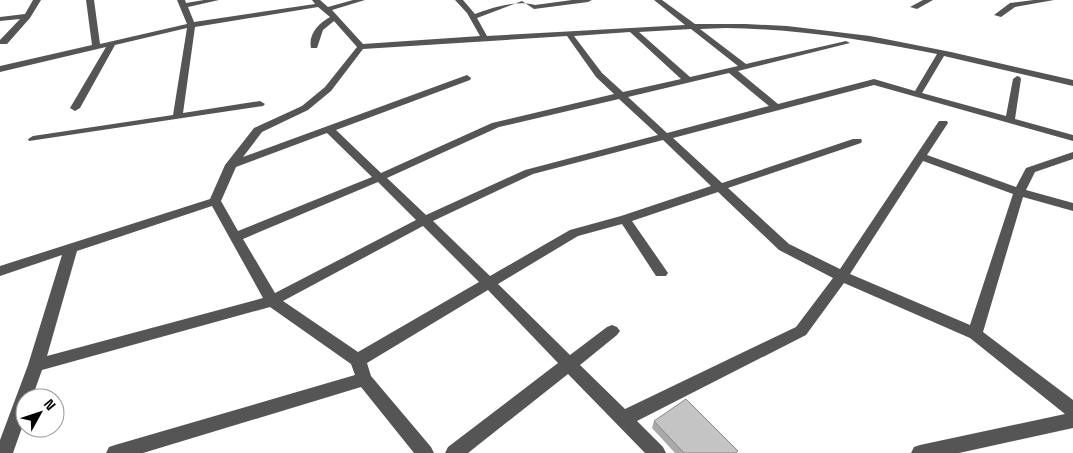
<svg xmlns="http://www.w3.org/2000/svg" width="1073" height="453" font-family="'Space Grotesk',sans-serif">
<style>
.lines{fill:none;stroke-linecap:round;stroke-linejoin:round}
.minor{fill:#555;fill-rule:evenodd}
.wall{fill:#a9a9a9}
.building{fill:#c4c4c4;stroke:#898989}
</style>
<rect width="100%" height="100%" fill="#fff"/>
<g class="lines">
<g class="minor">
<polygon points="33,0 41,0 30,18 7,44 0,44 0,40 20,19 0,21 0,17 25,14"/>
<path d="M 86,0 L 94,0 L 100,44 L 187,24 L 177,0 L 185,0 L 186,3 L 204,0 L 219,0 L 188,7 L 194,22 L 315,4 L 312,0 L 320,0 L 328,7 L 353,0 L 365,0 L 332,10 L 363,44 L 480,36 L 467,13 L 455,0 L 463,0 L 475,14 C 493,7 517,0 535,5 L 572,0 L 592,0 L 588,2 L 534,9 L 522,1 L 477,18 L 487,36 L 685,25 L 654,0 L 662,0 L 695,24 L 746,24 L 787,26 L 870,36 L 951,52 L 1073,80 L 1073,86 L 944,56 L 922,93 L 1006,116 L 1013,79 L 1017,76 L 1020,77 L 1021,79 L 1015,119 L 1073,135 L 1073,141 L 874,85 L 673,138 L 722,183 L 853,139 L 861,139 L 862,141 L 861,143 L 728,188 L 789,244 L 840,269 L 939,121 L 947,121 L 948,123 L 927,155 L 1016,187 L 1026,168 L 1073,152 L 1073,159 L 1035,172 L 1026,190 L 1073,203 L 1073,211 L 1023,197 L 983,332 L 1073,400 L 1073,428 L 959,453 L 911,453 L 914,447 L 920,445 L 1065,414 L 970,338 L 844,283 L 806,335 L 637,421 L 663,447 L 666,453 L 645,453 L 568,374 L 468,453 L 445,453 L 448,447 L 558,363 L 488,290 L 367,363 L 371,376 L 431,447 L 434,453 L 414,453 L 361,387 L 143,453 L 106,453 L 109,447 L 115,445 L 355,375 L 351,364 L 270,307 L 42,370 L 32,398 L 25,398 L 25,419 L 13,453 L 0,453 L 0,440 L 28,365 L 62,255 L 0,276 L 0,266 L 210,199 L 225,165 L 254,128 L 302,106 L 325,87 L 357,47 L 334,21 L 323,30 L 317,48 L 311,48 C 308,34 319,23 330,17 L 318,7 L 195,27 L 183,113 L 260,101 L 265,104 L 263,106 L 29,141 L 28,139 L 33,136 L 173,115 L 187,28 L 115,45 L 80,108 L 75,111 L 70,108 L 106,47 L 0,72 L 0,66 L 92,45 ZM 726,28 C 797,29 867,40 937,54 L 915,91 L 874,79 L 778,104 L 738,71 L 850,43 L 846,41 L 746,64 L 700,29 ZM 691,29 L 738,66 L 690,77 L 639,32 ZM 630,32 L 681,79 L 623,92 L 602,73 L 574,36 ZM 567,36 L 596,77 L 614,94 L 492,123 L 381,173 L 336,130 L 470,80 L 471,78 L 467,75 L 243,157 L 262,132 L 308,110 L 331,91 L 363,49 ZM 729,73 L 769,106 L 667,133 L 628,97 ZM 619,99 L 658,135 L 525,170 L 426,215 L 387,178 L 499,127 ZM 327,133 L 372,177 L 238,231 L 221,201 L 236,167 ZM 663,140 L 711,186 L 621,216 L 570,230 L 490,276 L 433,221 L 533,174 ZM 923,161 L 1013,194 L 970,325 L 850,274 ZM 378,182 L 416,220 L 275,293 L 243,239 ZM 718,192 L 779,250 L 833,278 L 796,327 L 625,409 L 580,365 L 617,335 L 620,331 L 617,327 L 612,325 L 607,327 L 570,355 L 498,284 L 578,236 L 622,224 L 656,276 L 666,276 L 668,273 L 666,270 L 632,221 ZM 212,206 L 263,298 L 47,356 L 77,251 ZM 423,226 L 479,282 L 358,352 L 283,301 Z"/>
<polygon points="923,0 933,0 917,9 910,7"/>
<polygon points="1034,0 1054,0 1015,7 1001,17 994,15 1010,3"/>
</g>
</g>
<polygon class="wall" points="654,421 737,453 675,453 652,428"/>
<polygon class="building" points="686,399 738,451 736,453 684,453 654,421"/>
<g transform="translate(40 413) rotate(50)"><circle r="24" fill="#ffffff" stroke="#999999"/>
<path d="M0-4L9 19L0 12L-9 19Z" fill="#000000"/>
<text y="-8" font-size="14" font-weight="bold" text-anchor="middle" fill="#000000">N</text>
</g>
</svg>
